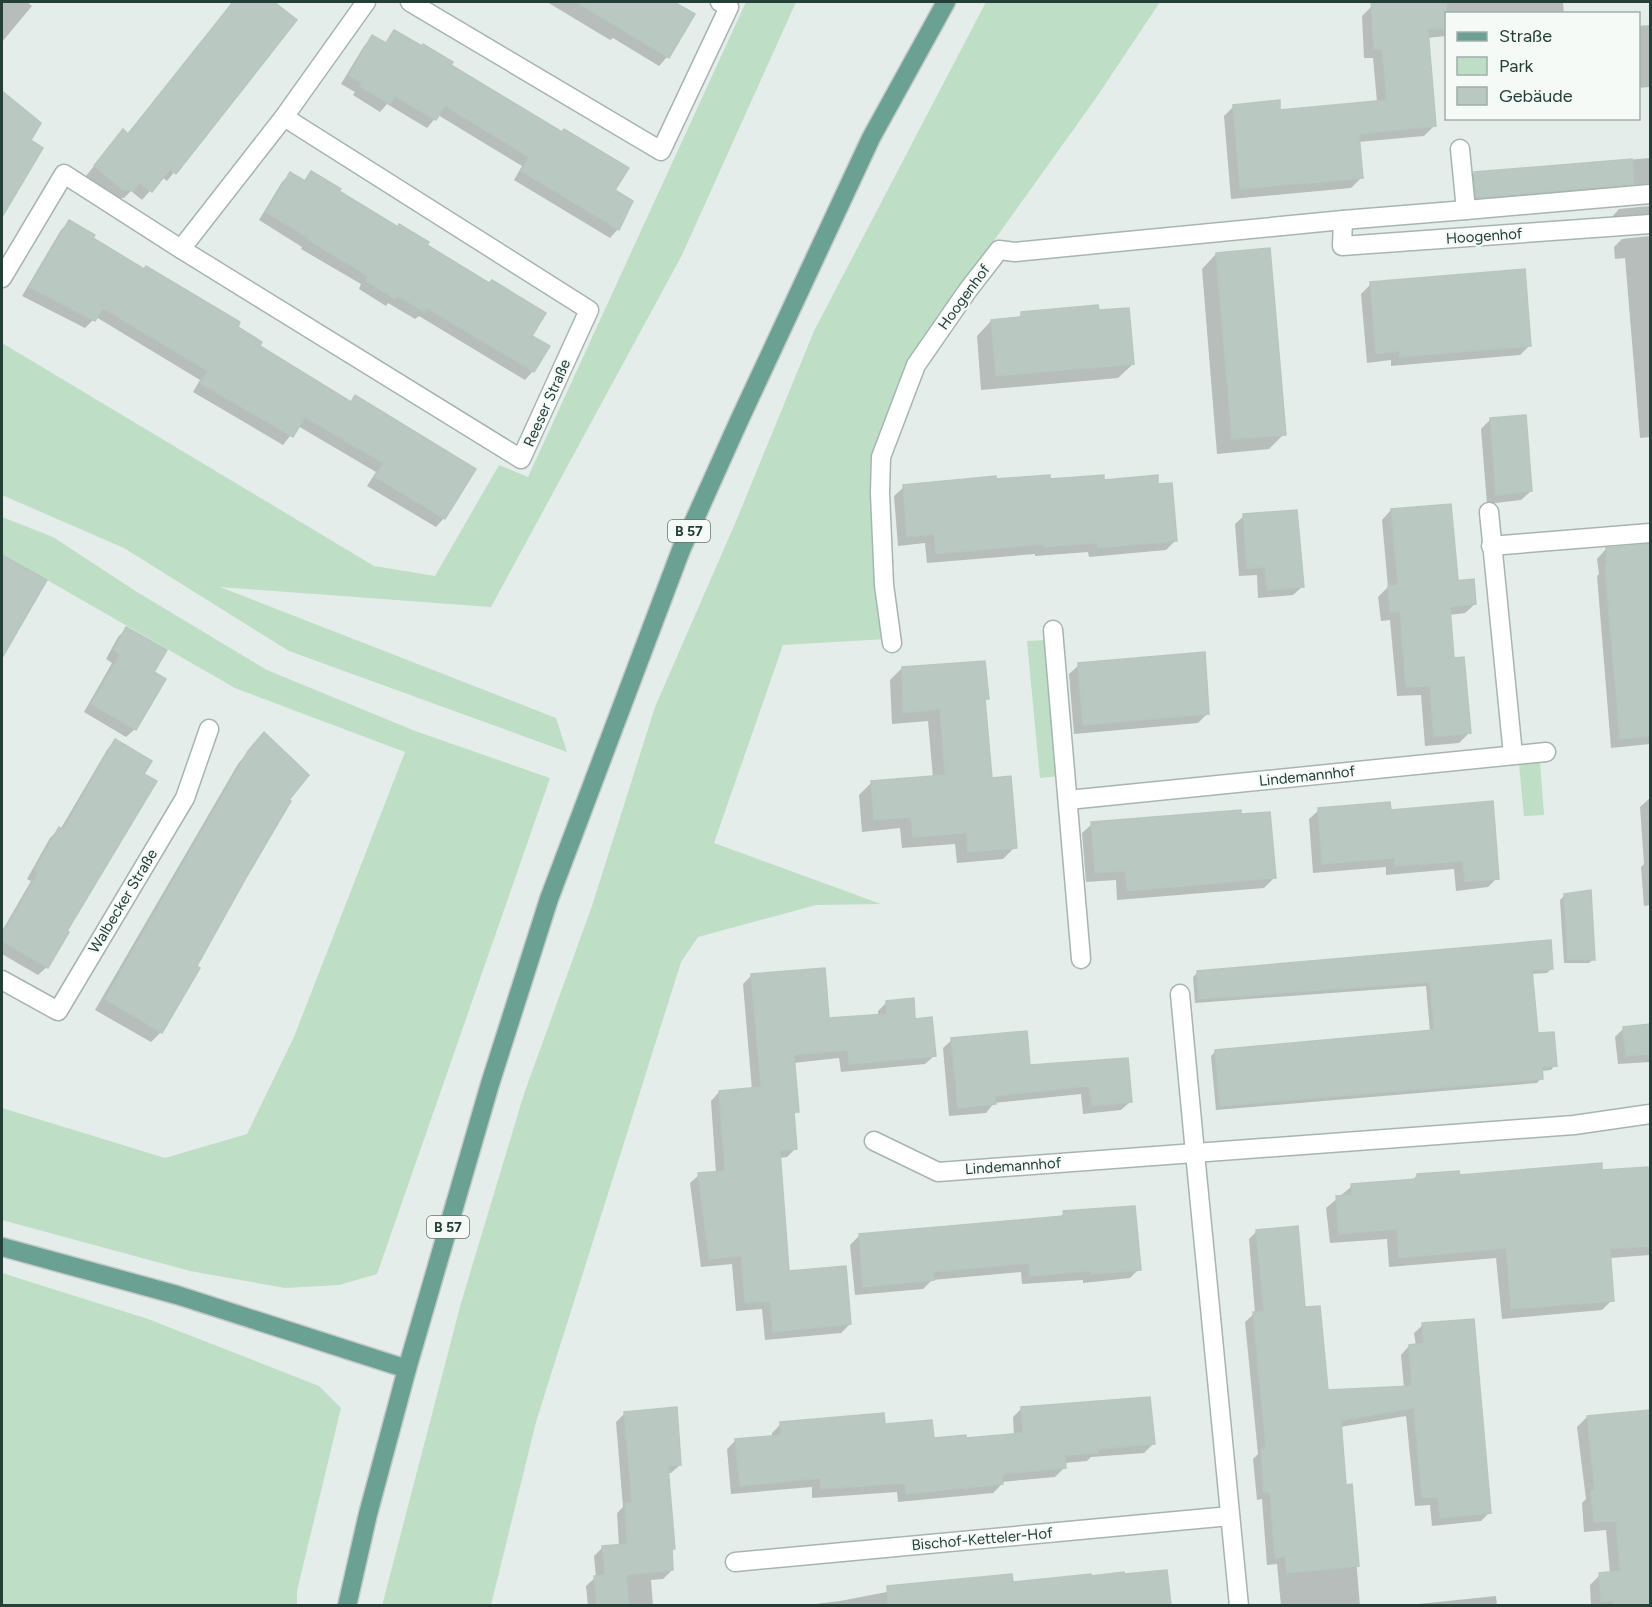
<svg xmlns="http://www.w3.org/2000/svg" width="1652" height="1607" font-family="Figtree,sans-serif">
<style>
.green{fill:#bedec6}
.shadow{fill:#0003}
.building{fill:#bac8c2;stroke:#b7c7c0;stroke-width:1.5}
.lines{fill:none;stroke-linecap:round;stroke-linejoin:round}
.service-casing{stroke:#a7b5b0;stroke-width:21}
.minor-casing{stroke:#a7b5b0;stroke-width:21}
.primary-casing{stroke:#c2c9c7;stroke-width:21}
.service{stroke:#fff;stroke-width:18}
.minor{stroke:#fff;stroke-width:18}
.primary{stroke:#6aa193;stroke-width:18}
.labels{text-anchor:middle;stroke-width:4.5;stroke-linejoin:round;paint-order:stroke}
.shield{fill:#f5faf7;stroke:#637771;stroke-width:1.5}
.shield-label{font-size:14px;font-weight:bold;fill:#243f37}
.street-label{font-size:15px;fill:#243f37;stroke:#f5faf7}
</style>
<rect width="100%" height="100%" fill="#e4ede9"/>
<g class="green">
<polygon points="746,2 796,2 682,255 491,607 220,587 556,718 567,752 289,651 124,548 2,495 2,343 374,566 435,576 499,465 528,477"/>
<polygon points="986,2 1160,2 1096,98 910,358 870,469 886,639 783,645 714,843 881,904 816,905 698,937 681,962 536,1422 491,1605 382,1606 461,1303 524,1094 592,906 655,707 737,519 814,331"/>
<polygon points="2,517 53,537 137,592 267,670 415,731 550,778 377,1274 339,1285 285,1288 190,1271 2,1220 2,1108 165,1158 247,1134 294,1037 405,752 235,688 2,554"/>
<polygon points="1046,640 1059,776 1040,778 1027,641"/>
<polygon points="1540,762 1544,815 1524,816 1519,764"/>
<polygon points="2,1273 148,1319 319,1386 341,1408 297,1591 297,1605 2,1605"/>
</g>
<g class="shadow">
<polygon points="2,2 27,2 32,6 2,42"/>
<polygon points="233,2 271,2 295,20 167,181 162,177 142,200 131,191 124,198 114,198 86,176 115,140 127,135"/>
<polygon points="547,2 672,2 693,14 667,57 659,66 613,38 610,40"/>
<polygon points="1429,2 1563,2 1564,14 1446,14 1446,36 1427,38 1435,125 1424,136 1358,142 1361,178 1351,188 1231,199 1224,116 1234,106 1279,111 1377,102 1373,58 1364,58 1362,16 1372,6"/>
<polygon points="1650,25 1650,87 1638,88 1638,26"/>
<polygon points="395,32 449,65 613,191 618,229 610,238 514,180 522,166 438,115 427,128 387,104 380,112 353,95 355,92 341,84 364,46 373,37 384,44"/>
<polygon points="2,93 39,124 29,141 41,148 2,214"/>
<polygon points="1650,158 1650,194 1469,205 1466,181 1474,173"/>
<polygon points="311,173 337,192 425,246 530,337 547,347 533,371 525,380 419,316 415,319 388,303 386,306 359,289 361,284 301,249 302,247 259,220 282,182 290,174 303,182"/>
<polygon points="1650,206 1650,226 1612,222 1612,217 1619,209"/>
<polygon points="69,222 91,239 236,328 258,346 350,403 356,397 444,518 436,527 367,486 376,472 298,426 283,445 193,392 200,380 96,317 85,328 22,296 61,230"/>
<polygon points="1650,236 1650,437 1640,438 1625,258 1615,259 1614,247 1622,239"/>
<polygon points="1216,254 1284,434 1269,449 1217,454 1202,269"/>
<polygon points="1371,284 1530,345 1520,355 1391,366 1391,360 1367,363 1361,294"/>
<polygon points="1097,312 1133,364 1118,378 981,390 977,336 991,321 1016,319 1022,314"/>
<polygon points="1491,419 1531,491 1521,500 1487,504 1481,429"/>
<polygon points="995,481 1103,482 1157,486 1176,540 1166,550 1089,557 1088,552 1035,556 1035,554 927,563 925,543 898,546 894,496 904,487"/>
<polygon points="1391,510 1457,579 1454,582 1475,604 1465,613 1449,615 1453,659 1469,733 1459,743 1425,746 1421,695 1397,696 1390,620 1381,621 1378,597 1388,587 1382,520"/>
<polygon points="1244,516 1302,587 1293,595 1258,598 1257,575 1239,576 1235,524"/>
<polygon points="1650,546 1650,744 1611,748 1597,576 1599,574 1597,559 1606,549"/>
<polygon points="7,560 3,653 2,654 2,565"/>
<polygon points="126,629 152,673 135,729 126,737 84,712 112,663 106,659 118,637"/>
<polygon points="1079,665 1208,713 1198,723 1074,734 1069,674"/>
<polygon points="902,668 987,698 984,701 990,779 1015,847 1003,859 957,863 955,844 902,848 900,828 862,832 859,795 871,783 933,778 928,721 892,724 890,680"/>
<polygon points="115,741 65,932 47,967 38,975 2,954 2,931 31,881 27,879 50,838 59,829 60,830 107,750"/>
<polygon points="254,745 287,800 161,1032 151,1042 95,1010 238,764"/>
<polygon points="1650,798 1650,905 1644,906 1641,867 1644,864 1640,807"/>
<polygon points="1319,810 1389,811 1497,878 1488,887 1456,891 1454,869 1386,875 1386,867 1313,873 1309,819"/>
<polygon points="1092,824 1274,878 1264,888 1117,900 1116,880 1086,882 1082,833"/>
<polygon points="1564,896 1594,959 1589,963 1564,963 1560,900"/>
<polygon points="1552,968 1547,973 1531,974 1537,1035 1555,1065 1551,1070 1541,1071 1541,1078 1537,1083 1216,1110 1211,1056 1215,1052 1430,1032 1426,986 1195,1003 1193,977 1198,972"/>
<polygon points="752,975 828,1020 878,1016 878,1011 887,1002 914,1020 934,1056 925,1064 841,1072 839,1058 793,1063 797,1111 793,1116 796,1148 787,1157 779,1158 788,1273 850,1324 841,1333 765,1340 762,1309 736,1311 732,1264 701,1267 690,1183 699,1175 716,1173 711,1101 719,1092 752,1090 743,984"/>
<polygon points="1650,1025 1650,1062 1618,1064 1615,1037 1624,1028"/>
<polygon points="952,1040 1029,1066 1126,1060 1130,1102 1121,1110 1083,1114 1081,1094 994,1103 986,1113 949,1116 943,1048"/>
<polygon points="1646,1171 1650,1171 1650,1255 1610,1258 1612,1300 1602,1310 1502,1319 1496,1258 1389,1267 1387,1239 1330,1243 1326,1208 1352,1186 1412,1181 1417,1175 1458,1177"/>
<polygon points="1064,1213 1139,1269 1130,1278 1083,1283 1083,1280 1022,1284 1021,1272 932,1280 923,1289 855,1295 850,1245 859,1236 1059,1218"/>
<polygon points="1257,1231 1304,1309 1326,1392 1404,1388 1401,1355 1409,1346 1416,1346 1414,1333 1423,1325 1489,1513 1481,1521 1432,1526 1430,1505 1415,1506 1406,1416 1340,1427 1345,1487 1350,1486 1360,1606 1281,1606 1277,1564 1267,1565 1262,1499 1257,1500 1253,1459 1258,1454 1245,1322 1255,1313 1249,1239"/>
<polygon points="1022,1408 1153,1444 1144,1453 1091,1457 1087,1461 1064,1463 1064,1468 1055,1477 1001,1482 1002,1484 993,1493 898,1502 897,1492 812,1498 812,1487 731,1494 727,1449 736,1440 772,1437 772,1433 781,1424 883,1426 932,1439 965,1439 1014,1435 1013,1417"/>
<polygon points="1650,1411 1650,1606 1591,1606 1590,1585 1600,1575 1610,1574 1606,1530 1584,1532 1582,1503 1586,1499 1577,1427 1587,1417"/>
<polygon points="625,1413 680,1465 671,1473 668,1473 674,1548 671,1551 672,1570 663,1579 651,1580 653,1606 588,1606 586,1586 596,1577 594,1556 603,1547 619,1546 617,1513 623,1507 616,1422"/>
<polygon points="1166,1572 1169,1606 813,1606 815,1604 840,1601 887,1592 892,1587 1012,1583"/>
<polygon points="1496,1596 1497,1606 1399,1606"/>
</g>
<g class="building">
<polygon points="233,2 274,2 297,20 176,174 170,169 152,192 139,183 134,190 123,190 94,166 123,129 128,134"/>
<polygon points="576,2 674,2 695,14 669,58"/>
<polygon points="1371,2 1446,2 1446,28 1428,29 1436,126 1359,134 1363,178 1240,189 1233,105 1280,100 1280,110 1387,100 1382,49 1374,49"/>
<polygon points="394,30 422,46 423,44 453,62 451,65 562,132 564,129 629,168 615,190 633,201 619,230 521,171 529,157 445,106 436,120 395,96 390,104 360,86 362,83 349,75 372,35 386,43"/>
<polygon points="2,91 41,123 31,140 43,148 2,217"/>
<polygon points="1632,159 1634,184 1476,198 1474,172"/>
<polygon points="311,171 341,189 339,191 398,227 399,224 429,242 427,245 489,283 492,280 546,313 532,336 550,346 534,372 427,308 425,312 397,296 395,299 366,281 368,276 308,240 309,238 266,212 290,172 305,181"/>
<polygon points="69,220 95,235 93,238 144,269 146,266 240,322 238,327 262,342 260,346 351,402 355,395 476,469 445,519 375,477 383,463 305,417 293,437 200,383 208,371 103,308 95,321 29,287"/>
<polygon points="1270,248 1286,435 1232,439 1216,253"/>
<polygon points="1525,269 1531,346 1400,357 1400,351 1376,354 1370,282"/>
<polygon points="1098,305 1099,310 1129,308 1134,364 996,376 991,320 1021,317 1021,312"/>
<polygon points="1526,415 1532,491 1496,495 1490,418"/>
<polygon points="1050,475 1050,479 1104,475 1104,480 1158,475 1158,484 1172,483 1177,541 1098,548 1098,543 1044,547 1044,544 936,554 934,534 907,537 903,485 996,476 996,479"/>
<polygon points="1451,504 1458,580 1454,581 1474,579 1476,604 1450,607 1454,658 1464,657 1471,733 1434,737 1430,686 1406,687 1400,611 1390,612 1388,586 1398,585 1391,509"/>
<polygon points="1297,510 1304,587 1267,590 1265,567 1247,568 1243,514"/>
<polygon points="1650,544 1650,736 1620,739 1605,566 1607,565 1606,548"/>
<polygon points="2,555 47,580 2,658"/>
<polygon points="126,627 167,650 154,672 166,679 136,730 91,704 120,655 114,650"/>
<polygon points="1205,652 1209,714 1083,725 1078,663"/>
<polygon points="985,661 989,699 985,699 992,778 1011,776 1017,848 968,852 967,833 913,837 911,817 874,820 871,781 945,775 940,709 903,713 902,667"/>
<polygon points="264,732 309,775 289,800 291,801 247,876 197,966 200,968 162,1033 105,999 248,751"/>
<polygon points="115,739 152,761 144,774 157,781 67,931 69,932 48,968 2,941 2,935 38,873 34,870 59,827 63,830"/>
<polygon points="1493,801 1499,879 1465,882 1463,861 1395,866 1395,858 1322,864 1318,808 1390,802 1391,810"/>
<polygon points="1241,810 1241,814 1270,812 1276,878 1127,891 1125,871 1095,873 1091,822"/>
<polygon points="1591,890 1595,960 1568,959 1564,894"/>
<polygon points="1551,940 1553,969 1532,970 1538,1033 1554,1032 1557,1066 1542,1067 1543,1079 1220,1106 1215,1050 1434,1030 1430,982 1199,999 1197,971"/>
<polygon points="825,968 829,1018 887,1014 886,1001 914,998 915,1019 932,1017 936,1056 849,1064 848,1050 794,1055 799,1112 794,1112 797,1149 780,1151 789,1271 846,1266 851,1324 773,1332 770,1301 745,1303 741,1256 709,1259 698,1173 725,1171 719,1091 761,1087 751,974"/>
<polygon points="1650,1024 1650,1054 1626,1056 1623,1027"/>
<polygon points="1027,1031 1030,1065 1128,1058 1132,1102 1092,1106 1089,1086 995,1096 996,1104 958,1108 951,1038"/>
<polygon points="1602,1163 1602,1170 1648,1167 1648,1170 1650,1169 1650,1246 1610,1249 1614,1301 1511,1309 1506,1248 1399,1258 1397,1229 1339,1234 1336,1196 1352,1195 1351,1184 1417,1179 1417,1174 1459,1171 1460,1175"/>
<polygon points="1135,1206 1141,1270 1092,1274 1091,1271 1030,1276 1029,1263 933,1272 934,1280 863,1287 859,1234 1064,1216 1063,1211"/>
<polygon points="1298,1226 1305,1307 1320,1306 1328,1390 1412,1386 1409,1345 1424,1343 1422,1323 1474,1319 1491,1513 1440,1518 1438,1497 1422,1498 1414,1408 1341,1420 1346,1485 1352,1484 1359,1566 1287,1573 1285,1556 1275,1558 1270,1492 1264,1492 1261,1449 1266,1449 1253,1312 1264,1311 1256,1230"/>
<polygon points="1150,1397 1155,1444 1097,1449 1098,1453 1065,1455 1066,1468 1002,1474 1003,1484 906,1494 905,1483 821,1489 820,1478 740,1486 735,1439 781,1435 780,1422 884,1413 885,1424 932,1420 934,1438 966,1435 966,1438 1023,1433 1021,1407"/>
<polygon points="677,1407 681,1465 668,1466 675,1549 672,1549 673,1570 626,1575 629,1605 597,1605 594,1576 605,1575 602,1546 627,1544 625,1503 632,1502 624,1412"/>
<polygon points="1650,1410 1650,1605 1613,1605 1613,1600 1601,1602 1599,1573 1620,1571 1616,1521 1594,1522 1591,1491 1595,1491 1587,1416"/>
<polygon points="1167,1570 1171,1605 888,1605 887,1586 1012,1574 1013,1582 1091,1574 1091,1576 1124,1572 1124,1574"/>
</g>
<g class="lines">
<defs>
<g id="service">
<polyline points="1466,210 1650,194"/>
<polyline points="1343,220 1342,246 1650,224"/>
<polyline points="1489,512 1513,755"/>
<polyline points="1491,546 1650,533"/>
<polyline points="1053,630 1081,959"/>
<polyline points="892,643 884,585 880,493 881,457 916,365 968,290 999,250 1015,252 1343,220 1466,210 1460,149"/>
<polyline points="1068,800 1546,752"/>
<polyline points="1180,994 1195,1153"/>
</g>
<g id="minor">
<polyline points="410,2 661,151 729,7 720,2"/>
<polyline points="181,249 284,117 366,2"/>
<polyline points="2,278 64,174 181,249 521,459 589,310 284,117"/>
<polyline points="2,980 58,1011 185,798 209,729"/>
<polyline points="874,1141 938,1172 1574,1125 1650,1114"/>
<polyline points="1195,1153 1239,1606"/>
<polyline points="735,1562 1230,1516"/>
</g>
<g id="primary">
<polyline points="2,1247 177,1295 407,1369"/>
<polyline points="347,1606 368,1514 407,1369 490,1084 549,899 681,550 738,423 871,138 946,2"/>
</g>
</defs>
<use href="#service" class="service-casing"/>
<use href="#minor" class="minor-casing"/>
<use href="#primary" class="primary-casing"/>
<use href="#service" class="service"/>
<use href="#minor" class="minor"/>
<use href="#primary" class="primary"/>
</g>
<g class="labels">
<g class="shield">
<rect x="668" y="520" width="42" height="22" rx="4.5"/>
<rect x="427" y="1216" width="42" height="22" rx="4.5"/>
</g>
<g class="shield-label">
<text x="689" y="536">B 57</text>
<text x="448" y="1232">B 57</text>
</g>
<g class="street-label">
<text transform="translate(1484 236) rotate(-4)" y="5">Hoogenhof</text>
<text transform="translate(964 297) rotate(-54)" y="5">Hoogenhof</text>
<text transform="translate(547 403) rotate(-66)" y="5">Reeser Straße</text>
<text transform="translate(1307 776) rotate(-6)" y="5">Lindemannhof</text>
<text transform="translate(123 901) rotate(-59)" y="5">Walbecker Straße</text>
<text transform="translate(1013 1166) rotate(-4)" y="5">Lindemannhof</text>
<text transform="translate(982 1539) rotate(-5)" y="5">Bischof-Ketteler-Hof</text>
</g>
</g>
<rect width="1652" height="1607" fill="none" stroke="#243f37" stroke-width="6"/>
<rect x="1445" y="12" width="195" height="108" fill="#f5faf7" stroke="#a1afaa" stroke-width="1.5"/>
<rect x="1457" y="32" width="30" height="9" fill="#6aa193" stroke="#a1afaa" stroke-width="1.5"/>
<text x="1499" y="42" font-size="18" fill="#243f37">Straße</text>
<rect x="1457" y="57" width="30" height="18" fill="#bedec6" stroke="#a1afaa" stroke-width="1.5"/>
<text x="1499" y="72" font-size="18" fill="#243f37">Park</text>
<rect x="1457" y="87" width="30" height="18" fill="#bac8c2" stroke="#a1afaa" stroke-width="1.5"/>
<text x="1499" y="102" font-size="18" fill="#243f37">Gebäude</text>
</svg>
